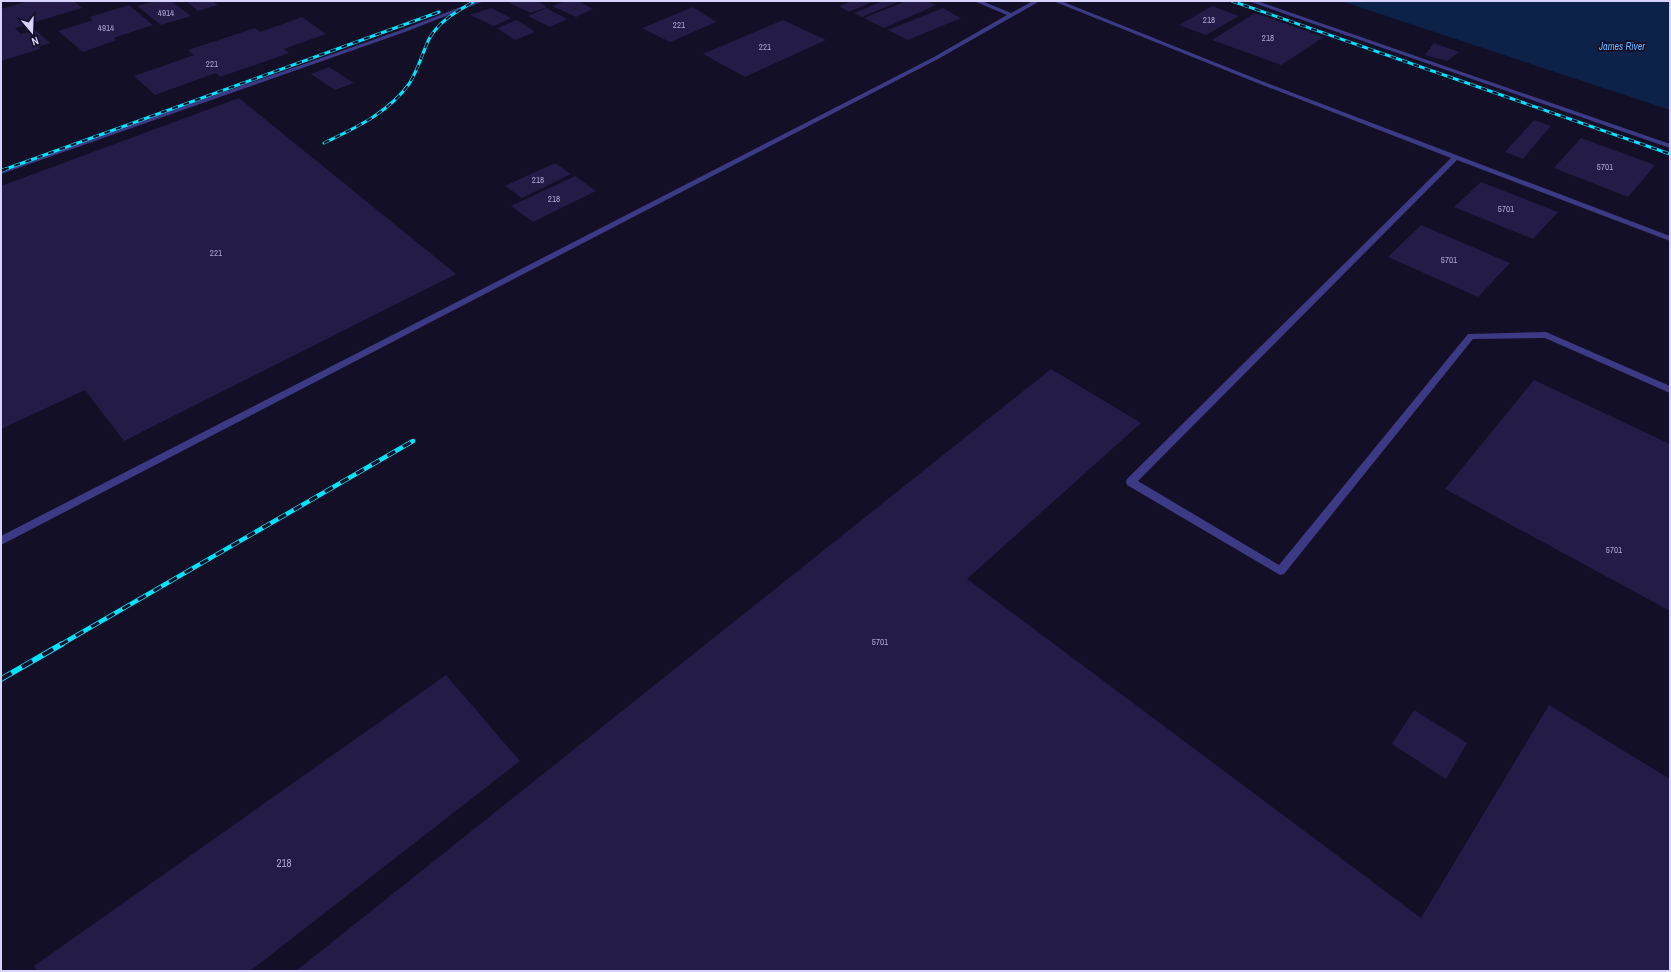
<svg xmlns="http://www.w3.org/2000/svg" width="1671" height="972" font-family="'Archivo Narrow',sans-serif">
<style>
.water{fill:#0c2248}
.building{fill:#241b47}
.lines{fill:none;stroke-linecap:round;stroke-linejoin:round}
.lane{fill:#3d3a85;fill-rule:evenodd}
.rail-far3-casing{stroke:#00e5ff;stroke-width:3}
.rail-far2-casing{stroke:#00e5ff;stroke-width:3.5}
.rail-far1-casing{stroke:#00e5ff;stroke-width:4.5}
.rail-casing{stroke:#00e5ff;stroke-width:5.5}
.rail-far3{stroke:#130f26;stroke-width:2;stroke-dasharray:6;stroke-linecap:butt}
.rail-far2{stroke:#130f26;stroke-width:2.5;stroke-dasharray:8;stroke-linecap:butt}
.rail-far1{stroke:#130f26;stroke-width:3;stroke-dasharray:9;stroke-linecap:butt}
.rail{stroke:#130f26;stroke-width:4;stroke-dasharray:12;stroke-linecap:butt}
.labels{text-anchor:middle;stroke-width:3.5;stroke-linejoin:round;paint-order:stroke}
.number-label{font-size:9px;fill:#aca6d1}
.far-water-label{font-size:10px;font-style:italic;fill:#62b6ff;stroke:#130f26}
.near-number-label{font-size:11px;fill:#aca6d1}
</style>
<rect width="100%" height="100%" fill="#130f26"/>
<polygon class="water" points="1341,1 1670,1 1670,110"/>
<g class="building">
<polygon points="28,1 74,1 82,8 15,28 21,34 35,30 50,43 38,47 40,49 1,61 1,9"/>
<polygon points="155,1 171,1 191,16 161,25 137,6"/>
<polygon points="186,1 213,1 218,5 198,11"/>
<polygon points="514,1 537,1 547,7 531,13 509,3"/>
<polygon points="565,1 578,1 593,9 576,17 552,6"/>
<polygon points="852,1 874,1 849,12 839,6"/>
<polygon points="883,1 900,1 862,17 854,13"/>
<polygon points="906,1 927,1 936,5 884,28 864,18"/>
<polygon points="129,5 153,25 113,38 117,40 83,52 58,31 93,20 90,17"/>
<polygon points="1212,6 1239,16 1206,35 1179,25"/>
<polygon points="693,7 716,22 670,42 642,28"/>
<polygon points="491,8 511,18 494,26 470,15"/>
<polygon points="546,8 567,19 550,27 528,16"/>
<polygon points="943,8 961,18 908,40 888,30"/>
<polygon points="1255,13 1324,37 1281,65 1212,40"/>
<polygon points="302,17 326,34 284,49 289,53 220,77 216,73 155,95 134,76 194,55 188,50 255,28 260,32"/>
<polygon points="517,20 535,32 515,40 497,28"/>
<polygon points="783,20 826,40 745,77 703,54"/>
<polygon points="1434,43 1459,52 1447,61 1425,55"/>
<polygon points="329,67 354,83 335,90 311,74"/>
<polygon points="239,98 456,274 124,441 85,390 1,429 1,186"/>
<polygon points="1534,120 1551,126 1523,159 1505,152"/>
<polygon points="1581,138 1655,165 1628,197 1554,168"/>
<polygon points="555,163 571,174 522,198 505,186"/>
<polygon points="575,176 596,191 533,222 511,206"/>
<polygon points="1481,182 1558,212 1533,239 1454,207"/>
<polygon points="1421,225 1510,263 1478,297 1388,257"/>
<polygon points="1051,369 1141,423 967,579 1421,918 1549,705 1670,779 1670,971 296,971"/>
<polygon points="1534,380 1670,444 1670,611 1445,489"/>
<polygon points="446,675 520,761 250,971 37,971 34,966"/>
<polygon points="1414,710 1467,743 1446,779 1392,744"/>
</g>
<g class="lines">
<g class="lane">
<polygon points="476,1 484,1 405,32 1,174 1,170 401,30"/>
<polygon points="974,1 982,1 1011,13 1033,1 1040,1 938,59 1,545 1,536 934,57 1007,15"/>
<polygon points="1053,1 1061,1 1264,82 1670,236 1670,241 1457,160 1138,481 1279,565 1468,334 1546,332 1670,386 1670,393 1545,338 1473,339 1284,574 1280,575 1127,485 1126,482 1127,479 1451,158 1260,84"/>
<polygon points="1248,1 1257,1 1670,144 1670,148"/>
</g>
<defs>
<g id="rail-far3">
<polyline points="1232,1 1670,154"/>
<path d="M 324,143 C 355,128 388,113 409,84 C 418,70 422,54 429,39 C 439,21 456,12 473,2"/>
<polyline points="3,170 439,12"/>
</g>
<polyline id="rail-far2" points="1,171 6,169"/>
<polyline id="rail-far1" points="60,645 413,441"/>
<polyline id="rail" points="1,679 62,644"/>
</defs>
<use href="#rail-far3" class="rail-far3-casing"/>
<use href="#rail-far2" class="rail-far2-casing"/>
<use href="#rail-far1" class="rail-far1-casing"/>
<use href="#rail" class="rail-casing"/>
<use href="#rail-far3" class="rail-far3"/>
<use href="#rail-far2" class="rail-far2"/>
<use href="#rail-far1" class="rail-far1"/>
<use href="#rail" class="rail"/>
</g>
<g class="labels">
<g class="number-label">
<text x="166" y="16">4914</text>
<text x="1209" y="23">218</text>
<text x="679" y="28">221</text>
<text x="106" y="31">4914</text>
<text x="1268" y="41">218</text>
<text x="765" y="50">221</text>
<text x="212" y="67">221</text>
<text x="1605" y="170">5701</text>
<text x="538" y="183">218</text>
<text x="554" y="202">218</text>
<text x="1506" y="212">5701</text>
<text x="216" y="256">221</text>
<text x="1449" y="263">5701</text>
<text x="1614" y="553">5701</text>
<text x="880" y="645">5701</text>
</g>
<g class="far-water-label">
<text x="1622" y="50">James River</text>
</g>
<g class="near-number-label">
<text x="284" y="867">218</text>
</g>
</g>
<rect width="1671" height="972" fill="none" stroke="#d9d4ff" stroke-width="4"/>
<g transform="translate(32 32) rotate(161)" stroke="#130f26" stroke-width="3" paint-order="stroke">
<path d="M0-3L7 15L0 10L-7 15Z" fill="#d9d4ff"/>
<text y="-6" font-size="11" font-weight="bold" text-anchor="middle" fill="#d9d4ff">N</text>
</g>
</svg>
